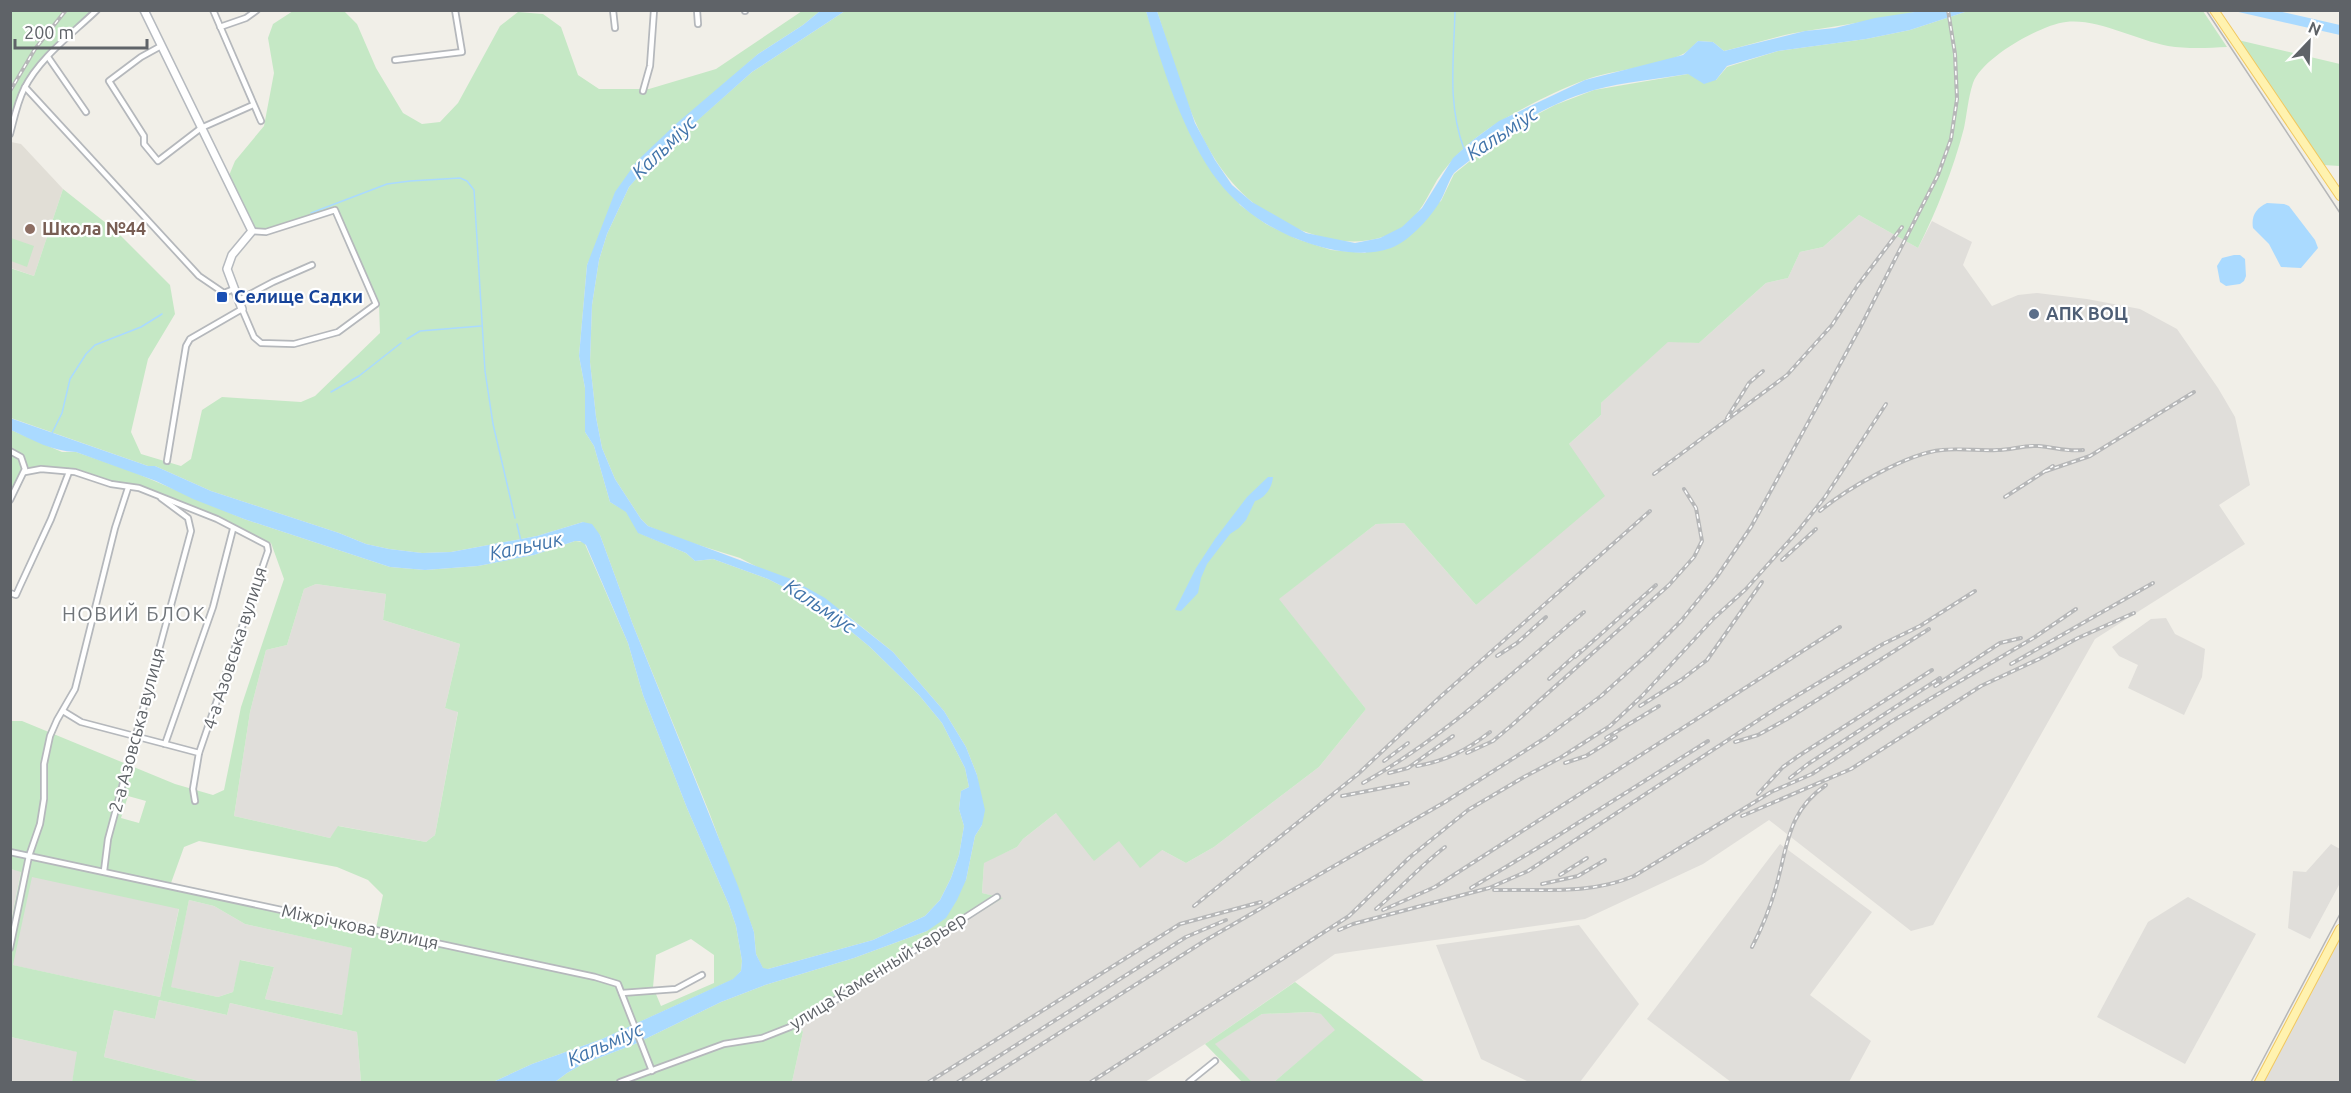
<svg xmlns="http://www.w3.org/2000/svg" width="2351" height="1093" font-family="Ubuntu,sans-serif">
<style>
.industrial{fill:#e0deda}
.education{fill:#e1ded6}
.green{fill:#c5e8c5;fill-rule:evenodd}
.water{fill:#aadaff}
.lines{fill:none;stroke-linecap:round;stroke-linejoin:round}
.stream{stroke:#aadaff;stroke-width:1.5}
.street-casing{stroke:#b5b8bc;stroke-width:8}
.secondary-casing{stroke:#b6babf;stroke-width:10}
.primary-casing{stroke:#f2c960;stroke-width:10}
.street{stroke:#fff;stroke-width:4.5}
.secondary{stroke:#fff;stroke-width:7}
.primary{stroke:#fff2af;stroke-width:8}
.tram{stroke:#b6b7b8;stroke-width:1.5}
.rail-casing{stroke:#b6b7b8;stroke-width:4}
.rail{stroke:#fff;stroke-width:1.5;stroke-dasharray:4.5;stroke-linecap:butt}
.education-dot{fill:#8d6e63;stroke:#fff;stroke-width:2}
.transit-dot{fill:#1a4fb4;stroke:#fff;stroke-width:2}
.service-dot{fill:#5c6f8a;stroke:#fff;stroke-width:2}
.labels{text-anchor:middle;stroke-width:4.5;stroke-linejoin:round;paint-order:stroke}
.education-label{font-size:18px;font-weight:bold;fill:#785e54;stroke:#fff;text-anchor:start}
.transit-label{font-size:18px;font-weight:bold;fill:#164399;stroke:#fff;text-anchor:start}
.service-label{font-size:18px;font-weight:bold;fill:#4e5e75;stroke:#fff;text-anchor:start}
.street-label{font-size:18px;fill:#5f6368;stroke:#fff}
.water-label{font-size:20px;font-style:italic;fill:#4174aa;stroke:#fff}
.neighbourhood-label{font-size:20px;letter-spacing:1.5px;fill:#70757a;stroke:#fff}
</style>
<rect width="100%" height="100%" fill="#f1efe8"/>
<g class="industrial">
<polygon points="1859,215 1918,248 1932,221 1972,242 1963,265 1992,306 2018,295 2037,293 2087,299 2140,309 2177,329 2218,388 2235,417 2250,485 2219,505 2245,544 2095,639 1933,925 1911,931 1769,820 1703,864 1585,919 1335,954 1205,1044 1145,1082 792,1082 803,1032 799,1025 1002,898 982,893 984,862 1017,847 1023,839 1056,813 1119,841 1162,850 1186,863 1214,847 1319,767 1366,709 1278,599 1376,524 1404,523 1476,605 1569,444 1601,415 1601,403 1668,341 1699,343 1766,283 1788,278 1800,252 1823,247"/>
<polygon points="316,584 386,594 383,620 460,644 445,708 458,711 435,835 426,842 339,826 330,838 234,816 250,712 266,650 287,645 304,589"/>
<polygon points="2166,618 2175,634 2205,649 2202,677 2184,715 2128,688 2138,665 2119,656 2112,647 2151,619"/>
<polygon points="1780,844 1872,912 1810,995 1871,1041 1849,1082 1731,1082 1647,1019"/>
<polygon points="2331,844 2340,849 2340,883 2310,939 2288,928 2293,871 2306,872"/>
<polygon points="11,869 21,871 11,922"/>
<polygon points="31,876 179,908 160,997 12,965"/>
<polygon points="2188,897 2256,934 2185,1064 2097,1017 2148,922"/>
<polygon points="189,900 214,906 245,924 353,948 342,1015 265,999 274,967 241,960 233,992 218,997 170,987"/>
<polygon points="1579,925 1639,1004 1580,1082 1529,1082 1481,1059 1436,945"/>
<polygon points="2340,937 2340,1082 2262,1082"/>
<polygon points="159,1000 227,1015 230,1003 357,1032 361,1082 203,1082 104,1057 114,1010 155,1019"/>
<polygon points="1311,1012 1322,1014 1336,1030 1274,1082 1252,1082 1214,1044 1262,1014"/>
<polygon points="11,1037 78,1052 72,1082 11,1082"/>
</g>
<polygon class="education" points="11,142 21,144 63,189 34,276 11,268"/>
<g class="green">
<polygon points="11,11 97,11 48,57 25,87 11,134"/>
<polygon points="293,11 344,11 357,24 376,68 403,113 422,124 440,122 458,103 500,26 518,12 543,14 561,27 578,75 599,89 649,89 716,69 802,11 820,11 803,25 758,54 638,161 587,265 579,356 585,388 585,432 594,446 610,502 626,511 639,533 686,553 695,561 713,559 768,579 819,605 870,647 919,695 942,723 965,768 969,787 961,791 959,809 964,826 959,855 951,878 940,900 925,916 873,940 768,969 763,969 756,954 754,932 709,812 633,625 600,535 583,522 537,536 451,552 422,553 389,549 366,544 339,533 211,491 155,466 148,466 11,418 10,268 34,276 63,189 116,231 170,285 175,314 148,359 131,432 141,454 181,466 191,459 202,410 222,397 301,402 315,396 380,333 379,304 336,208 266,230 253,229 228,178 235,161 264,126 274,73 268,38 273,24"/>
<path d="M 845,11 L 1146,11 L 1174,96 L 1240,205 L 1266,224 L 1297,239 L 1331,250 L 1365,253 L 1441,201 L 1454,174 L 1511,128 L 1555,105 L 1594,90 L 1688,74 L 1716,80 L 1727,67 L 1778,51 L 1866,39 L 1910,30 L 1968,11 L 2203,11 L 2227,47 C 2208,48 2187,49 2168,46 C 2136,40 2097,18 2066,22 C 2040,25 1982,58 1973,83 C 1968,98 1967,114 1964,128 C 1953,170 1937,210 1918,248 L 1859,215 L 1823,247 L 1800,252 L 1788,278 L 1766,283 L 1699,343 L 1668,342 L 1601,403 L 1601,415 L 1569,444 L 1605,496 L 1476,605 L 1404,523 L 1376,524 L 1279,599 L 1366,709 L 1319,767 L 1214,847 L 1186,863 L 1162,850 L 1140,868 L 1119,841 L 1094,861 L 1056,813 L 1023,839 L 1017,847 L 984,863 L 982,893 L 1003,898 L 799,1024 L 803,1032 L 792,1082 L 555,1082 L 567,1073 L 583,1064 L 635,1044 L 721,1002 L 765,985 L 854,958 L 927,931 L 966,880 L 975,836 L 982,825 L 977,775 L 966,747 L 944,711 L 893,652 L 842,611 L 740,558 L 676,538 L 648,526 L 641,519 L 615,479 L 602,448 L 596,417 L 590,362 L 592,305 L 599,260 L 607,234 L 629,187 L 651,161 L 752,72 Z"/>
<path d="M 1157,11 L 1921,11 C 1883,19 1844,25 1806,31 C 1779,35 1751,45 1724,51 L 1713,42 L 1698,41 C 1693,46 1688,52 1681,55 C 1654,68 1614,69 1585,80 C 1558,90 1524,107 1499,122 C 1474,137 1453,156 1437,180 C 1427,197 1420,215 1403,227 C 1380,243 1351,244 1325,238 C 1209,208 1189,109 1157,11 Z"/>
<polygon points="2238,40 2340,64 2340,166 2323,165"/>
<polygon points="11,238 34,246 27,267 11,261"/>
<path d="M 11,430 L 62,452 L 76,452 L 131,471 L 244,519 L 390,567 L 425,570 L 478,566 L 534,555 L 575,541 L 584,542 L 628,643 L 643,695 L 687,808 L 729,905 L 736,926 L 742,961 L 741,971 L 734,979 L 602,1039 L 532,1064 L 493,1082 L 361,1082 L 357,1032 L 230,1003 L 227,1015 L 159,1000 L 155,1019 L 114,1010 L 104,1057 L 203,1082 L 72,1082 L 77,1052 L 11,1037 L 11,922 L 21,872 L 11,869 L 11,721 L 22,721 L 175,784 L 213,795 L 224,790 L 241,707 L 284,579 L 271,543 L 235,528 L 224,520 L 177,500 L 168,500 L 148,489 L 113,482 L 78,471 L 44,467 L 25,473 L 11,502 ZM 316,584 L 386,594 L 383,620 L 460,644 L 445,708 L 458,712 L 435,835 L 426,842 L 338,826 L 330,838 L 234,816 L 250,712 L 266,650 L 287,645 L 304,589 ZM 128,796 L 146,801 L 139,823 L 121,818 ZM 199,841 L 337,867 L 368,880 L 383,895 L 376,928 L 171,883 L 184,847 ZM 32,877 L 179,909 L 160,997 L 13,965 ZM 189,900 L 214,906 L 245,924 L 352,948 L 342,1015 L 265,999 L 274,967 L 240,960 L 233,992 L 218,997 L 171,987 ZM 691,939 L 714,955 L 714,983 L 661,1006 L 653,987 L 656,955 Z"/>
<polygon points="1295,982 1425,1082 1274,1082 1335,1030 1321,1014 1311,1012 1262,1014 1215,1044 1252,1082 1242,1082 1205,1044"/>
</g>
<g class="water">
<path d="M 820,11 L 845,11 L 752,72 L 652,161 L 629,187 L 607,234 L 599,260 L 592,305 L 590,362 L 596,417 L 602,448 L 615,479 L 641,519 L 648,526 L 791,579 L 825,598 L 893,652 L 944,711 L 966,747 L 977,775 L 985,810 L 982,825 L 975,836 L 966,880 L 957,900 L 946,918 L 927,931 L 854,958 L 765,985 L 721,1002 L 635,1044 L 583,1064 L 567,1073 L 555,1082 L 493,1082 L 532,1064 L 602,1039 L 733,979 L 741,971 L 742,961 L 736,926 L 729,905 L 687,808 L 643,695 L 628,643 L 586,545 L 580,541 L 575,541 L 534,555 L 478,566 L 425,570 L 390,567 L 244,519 L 193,499 L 156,481 L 76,452 C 51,451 33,440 11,430 L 10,418 L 148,466 L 155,466 L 211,491 L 339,533 L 366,544 L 389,549 L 422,553 L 451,552 L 537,536 L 583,522 L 592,524 L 600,535 L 633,625 L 738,886 L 754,932 L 756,954 L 763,968 L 768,969 L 873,940 L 925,916 L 940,900 L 951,878 L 959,855 L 964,826 L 959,809 L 961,791 L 969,787 L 965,768 L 942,723 L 919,695 L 870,647 L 819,605 L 768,579 L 713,559 L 695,561 L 686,553 L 638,533 L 626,512 L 610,502 L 594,446 L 585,432 L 585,388 L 579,356 L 587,265 L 615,192 L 637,161 L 677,123 L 758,54 L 803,25 Z"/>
<path d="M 1146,11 L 1157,11 L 1195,123 L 1215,160 L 1232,185 L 1252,202 L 1306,233 L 1355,243 L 1380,238 L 1402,227 L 1422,208 L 1453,158 L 1473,140 L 1499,121 L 1585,80 L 1683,55 L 1698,41 L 1713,42 L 1724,51 L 1805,31 L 1835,28 L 1875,18 L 1921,11 L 1968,11 L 1910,30 L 1866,39 L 1778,51 L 1727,66 L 1716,80 L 1704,84 L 1688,74 C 1657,79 1624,82 1594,90 C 1550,103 1510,127 1475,156 C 1469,162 1460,167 1454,173 C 1449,180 1446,190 1442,198 C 1433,215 1410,241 1391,248 C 1365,257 1337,252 1311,244 C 1275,233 1241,211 1218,181 C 1184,137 1161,64 1146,11 Z"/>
<polygon points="2234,11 2278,11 2340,25 2340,35"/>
<path d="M 2267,203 L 2284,204 L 2289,206 L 2315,240 L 2318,248 L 2301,268 L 2281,267 L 2269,244 L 2253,228 C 2251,216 2256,208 2267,203 Z"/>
<polygon points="2234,255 2240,255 2245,259 2246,276 2244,281 2240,284 2226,286 2220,282 2217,266 2222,258"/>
<path d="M 1268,477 L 1273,477 C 1272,488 1265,498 1255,501 L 1246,520 L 1239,528 L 1230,534 L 1207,564 L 1201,578 L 1198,593 L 1181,611 L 1175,610 L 1196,568 L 1215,539 L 1247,497 Z"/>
</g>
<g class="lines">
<g class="stream">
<path d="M 1455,10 C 1454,59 1447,103 1464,149"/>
<polyline points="311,213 387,184 410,181 460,178 467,181 474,190 485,371 493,424 515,518"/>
<polyline points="407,339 420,331 481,326"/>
<polyline points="331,392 359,376 401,343"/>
<polyline points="51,435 62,413 70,379 86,354 95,345 141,327 162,314"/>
<polyline points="517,524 521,541"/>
</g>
<defs>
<g id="street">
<polyline points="213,10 261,121"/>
<polyline points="613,10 615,28"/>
<polyline points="697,10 698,24"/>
<polyline points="745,10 745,11"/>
<polyline points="220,27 246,18 257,10"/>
<polyline points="161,46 141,57 109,81 144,136 144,144 158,161 201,128 253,105"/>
<polyline points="48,57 86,112"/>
<polyline points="395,60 462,52 455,10"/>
<polyline points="25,87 199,276 224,293 234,289"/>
<polyline points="643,91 650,66 654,10"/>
<path d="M 10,134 C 14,119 17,103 24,89 C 39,58 72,34 97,10"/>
<polyline points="239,300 273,282 312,265"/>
<polyline points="10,451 21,457 25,469 10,500"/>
<polyline points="167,461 186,346 190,339 242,309 254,337 261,343 294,344 338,332 376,304 335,210 266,232 252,231"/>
<polyline points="25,472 41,469 75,472 111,484 139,488 217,519 267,545 268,551 199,753"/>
<polyline points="10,593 16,595 20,586 51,519 69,472"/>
<polyline points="63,711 81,722 165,744 213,607 233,529"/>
<polyline points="165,744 199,753 193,789 195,801"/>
<polyline points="10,852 595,977 618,984 652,1071"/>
<polyline points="104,871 108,839 191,531 188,518 161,498"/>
<polyline points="10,948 29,856 40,824 44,799 44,764 50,736 57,720 75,689 115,528 128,488"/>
<polyline points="622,993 676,989 702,975"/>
<polyline points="620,1082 724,1044 762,1038 790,1027 862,984 997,897"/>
<polyline points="1189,1082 1215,1061"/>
</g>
<polyline id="secondary" points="144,10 252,231 232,255 227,269 242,309"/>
<g id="primary">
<polyline points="2214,10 2340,196"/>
<polyline points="2259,1082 2340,929"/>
</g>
</defs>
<use href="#street" class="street-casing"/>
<use href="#secondary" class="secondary-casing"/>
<use href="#primary" class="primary-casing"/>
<use href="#street" class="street"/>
<use href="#secondary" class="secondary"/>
<use href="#primary" class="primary"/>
<g class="tram">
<polyline points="2206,10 2340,213"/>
<polyline points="2251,1082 2340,914"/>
</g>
<defs>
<g id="rail">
<polyline points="10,91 35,49 66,10"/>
<polyline points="1727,418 1749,383 1763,371"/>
<polyline points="2046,471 2090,456 2194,392"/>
<polyline points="1654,474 1787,375 1832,325 1858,285 1902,227"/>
<polyline points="2005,497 2053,466"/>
<path d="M 1820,511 C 1846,489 1908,453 1942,450 C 1960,448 1979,451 1997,450 C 2011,450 2024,445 2038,446 C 2054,447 2067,452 2083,450"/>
<polyline points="1782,560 1816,529"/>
<polyline points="1497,656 1517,643 1546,617"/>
<polyline points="1575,657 1656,585"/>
<polyline points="2011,664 2153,583"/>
<polyline points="1549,679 1580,651"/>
<polyline points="1935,686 2000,643 2021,638"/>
<polyline points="1640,706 1681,680 1707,660 1762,582"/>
<polyline points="1606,738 1659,706"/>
<polyline points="1735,742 1758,735 1787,719 1929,629"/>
<polyline points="1467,753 1493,741 1512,725 1669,585 1694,557 1702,541 1696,508 1684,489"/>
<polyline points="1384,761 1408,743"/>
<polyline points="1565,763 1586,756 1616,737"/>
<path d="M 1417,766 C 1446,761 1467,750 1490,732"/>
<polyline points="1389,773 1408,768 1453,736"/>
<polyline points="1790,778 1808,764 1940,678"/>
<path d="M 1363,783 C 1445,737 1513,672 1584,612"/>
<polyline points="1758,794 1783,767 1800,755 1932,670"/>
<polyline points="1342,796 1408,783"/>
<polyline points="1742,816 1851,769 1981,686 2039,659 2078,638 2134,613"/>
<polyline points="1560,875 1587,858"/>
<polyline points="1542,884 1578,876 1605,860"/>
<polyline points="1471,888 1554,838 1708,741"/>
<path d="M 1494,890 C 1541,889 1590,895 1634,876 L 1771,792 L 1812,774 L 1894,720 L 2035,637 L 2076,609"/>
<polyline points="1194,906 1358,774 1439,698 1650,511"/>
<path d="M 1376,909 C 1400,889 1420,866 1445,847"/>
<polyline points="1383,910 1435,887 1840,627"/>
<polyline points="1339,930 1353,924 1489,888 1528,871 1783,704 1883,644 1920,626 1975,591"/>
<path d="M 1752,947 C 1762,928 1770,908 1776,887 C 1788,845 1787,812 1826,785"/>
<polyline points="929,1082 1180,924 1261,902"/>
<polyline points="958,1082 1186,937 1226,920"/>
<polyline points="982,1082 1206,940 1445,802 1545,738 1601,696 1650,652 1681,621 1716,578 1751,527 1862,324 1938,175 1951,139 1957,99 1955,54 1948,10"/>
<polyline points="1091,1082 1349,916 1410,857 1468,810 1524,777 1560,758 1610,726 1642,696 1714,618 1746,589 1798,531 1825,497 1886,404"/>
</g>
</defs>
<use href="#rail" class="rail-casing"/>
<use href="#rail" class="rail"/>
</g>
<circle class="education-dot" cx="30" cy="229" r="6"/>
<rect class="transit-dot" x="216" y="291" width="12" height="12" rx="3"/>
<circle class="service-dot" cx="2034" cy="314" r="6"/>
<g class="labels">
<g class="education-label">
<text x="42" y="235">Школа №44</text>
</g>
<g class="transit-label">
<text x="234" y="303">Селище Садки</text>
</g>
<g class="service-label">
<text x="2046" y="320">АПК ВОЦ</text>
</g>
<g class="street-label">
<text transform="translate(235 648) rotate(-72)" y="6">4-а Азовська вулиця</text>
<text transform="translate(137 730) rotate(-75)" y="6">2-а Азовська вулиця</text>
<text transform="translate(360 927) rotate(12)" y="6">Міжрічкова вулиця</text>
<text transform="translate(878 971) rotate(-32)" y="6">улица Каменный карьер</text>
</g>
<g class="water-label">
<text transform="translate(1502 133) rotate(-33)" y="7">Кальміус</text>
<text transform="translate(664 147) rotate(-44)" y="7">Кальміус</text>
<text transform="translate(526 546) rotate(-12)" y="7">Кальчик</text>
<text transform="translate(820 606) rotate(34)" y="7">Кальміус</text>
<text transform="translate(605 1044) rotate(-24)" y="7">Кальміус</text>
</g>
<g class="neighbourhood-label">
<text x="134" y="621">НОВИЙ БЛОК</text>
</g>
</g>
<rect width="2351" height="1093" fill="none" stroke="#5f6368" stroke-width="24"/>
<g transform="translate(2309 42) rotate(23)" stroke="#ffffff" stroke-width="4.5" paint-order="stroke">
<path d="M0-4.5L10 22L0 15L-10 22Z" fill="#5f6368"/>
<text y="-9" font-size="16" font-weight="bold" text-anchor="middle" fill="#5f6368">N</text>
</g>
<path d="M15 39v9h132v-9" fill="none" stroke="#5f6368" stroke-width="3"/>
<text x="24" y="39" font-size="18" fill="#5f6368" stroke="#ffffff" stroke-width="4.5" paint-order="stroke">200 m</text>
</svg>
